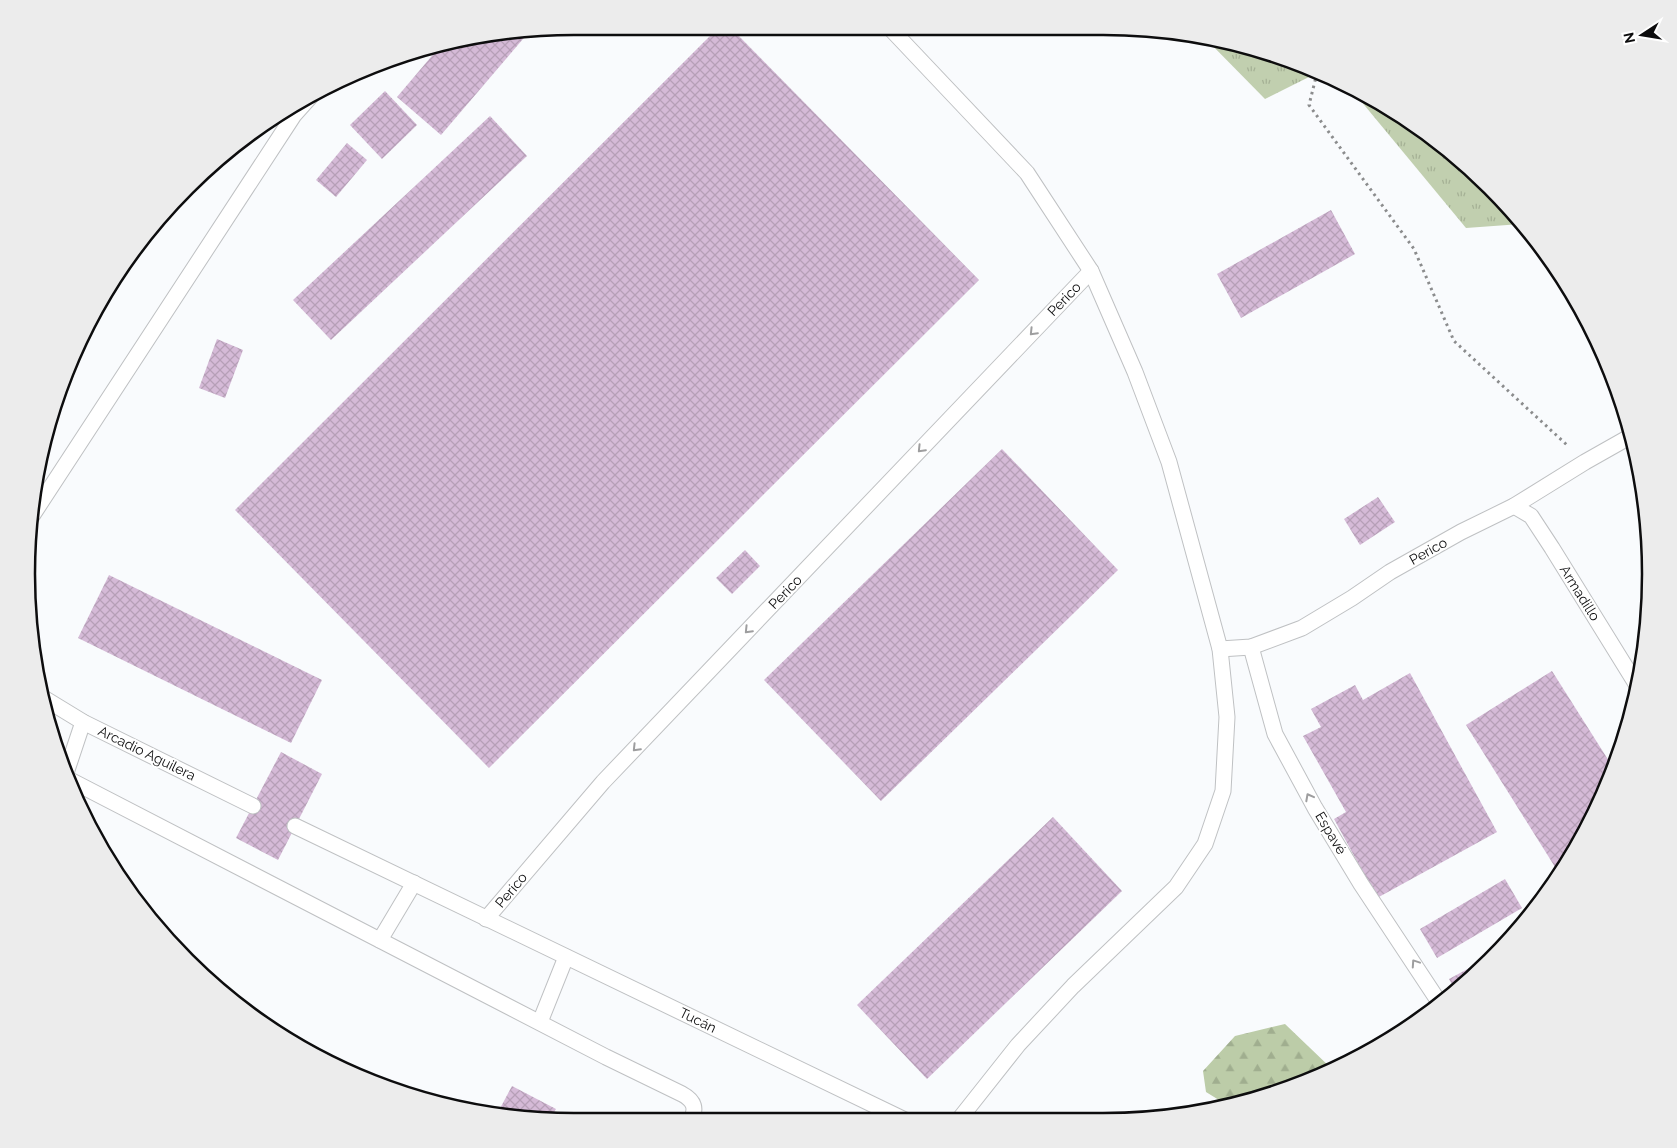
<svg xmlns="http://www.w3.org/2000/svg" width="1677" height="1148" font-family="Raleway,sans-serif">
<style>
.grass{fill:url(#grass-tufts)}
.forest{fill:url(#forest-firs)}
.building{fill:url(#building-cross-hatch)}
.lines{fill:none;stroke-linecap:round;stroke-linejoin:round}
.lane-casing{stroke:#bfc1c3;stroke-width:17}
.path{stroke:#8b8c8d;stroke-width:3;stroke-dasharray:2.5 4;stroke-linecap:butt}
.lane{stroke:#fff;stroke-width:15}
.oneway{stroke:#9e9e9f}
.labels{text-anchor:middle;stroke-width:4;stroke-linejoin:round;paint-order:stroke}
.street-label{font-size:14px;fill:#0d0d0e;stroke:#fff}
.rim{fill:none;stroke:#0d0d0e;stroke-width:2.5}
</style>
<defs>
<pattern id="grass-tufts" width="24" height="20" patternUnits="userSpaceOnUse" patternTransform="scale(1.25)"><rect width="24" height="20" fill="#c1cfaf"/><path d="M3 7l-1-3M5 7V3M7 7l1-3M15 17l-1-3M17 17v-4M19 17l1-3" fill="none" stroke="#a5b195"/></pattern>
<pattern id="forest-firs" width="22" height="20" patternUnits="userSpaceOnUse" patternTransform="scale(1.25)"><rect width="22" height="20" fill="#bccca8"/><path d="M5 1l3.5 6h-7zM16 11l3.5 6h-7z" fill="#a0ae8f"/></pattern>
<pattern id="building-cross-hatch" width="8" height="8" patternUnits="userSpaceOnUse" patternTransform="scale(1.25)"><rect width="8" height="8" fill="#d5bad7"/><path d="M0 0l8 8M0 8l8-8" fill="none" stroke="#b69fb7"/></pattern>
</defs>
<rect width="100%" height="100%" fill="#f9fbfd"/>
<g class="grass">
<polygon points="1203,36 1210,37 1317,73 1265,99"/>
<polygon points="1346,83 1436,139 1491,187 1521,224 1466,228"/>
</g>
<polygon class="forest" points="1285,1024 1332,1069 1348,1064 1227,1105 1206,1092 1203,1071 1235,1036"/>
<g class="building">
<polygon points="720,26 729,26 979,280 489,768 235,510"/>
<polygon points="529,32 441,135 397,97 442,44"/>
<polygon points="385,91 417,125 382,159 350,125"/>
<polygon points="490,116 527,156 331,340 293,300"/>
<polygon points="347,143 367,160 336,197 316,180"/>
<polygon points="1331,210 1355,254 1241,318 1217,274"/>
<polygon points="217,339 243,350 225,398 199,388"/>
<polygon points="1002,449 1118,570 881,801 764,680"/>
<polygon points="1378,497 1395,522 1360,545 1344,519"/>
<polygon points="745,550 760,566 732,594 716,578"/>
<polygon points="109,575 322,680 291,743 78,638"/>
<polygon points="1552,671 1614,769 1609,784 1560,875 1466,725"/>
<polygon points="1410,673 1497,832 1377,898 1334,819 1346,812 1303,736 1321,727 1311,709 1355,685 1363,700"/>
<polygon points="281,752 322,774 278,860 236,838"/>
<polygon points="1053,817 1122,891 927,1079 857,1005"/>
<polygon points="1505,879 1522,908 1437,958 1420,929"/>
<polygon points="1497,953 1490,962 1456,991 1449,979"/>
<polygon points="512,1086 556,1109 550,1119 497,1114"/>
</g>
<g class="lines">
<defs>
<g id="lane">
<polyline points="888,26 1027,173 1091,271 1135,372 1169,462 1220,649 1227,717 1223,791 1205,844 1176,887 1073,986 1018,1045 957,1122"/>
<polyline points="1514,506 1531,516 1552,548 1638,687"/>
<polyline points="30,519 294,115 311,96"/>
<polyline points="1251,647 1275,734 1315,808 1361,884 1441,1005"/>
<polyline points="1220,649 1251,647 1302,628 1352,598 1390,572 1461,532 1514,506 1585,462 1631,436"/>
<polyline points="42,697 83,722 253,806"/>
<polyline points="67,770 83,722"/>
<path d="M 70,780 L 606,1057 L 682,1094 C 695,1101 697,1109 690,1122"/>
<polyline points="295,826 909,1122"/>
<polyline points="486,919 603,782 1091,271"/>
<polyline points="380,940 414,883"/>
<polyline points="540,1022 566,957"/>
</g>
</defs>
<use href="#lane" class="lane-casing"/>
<polyline class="path" points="1317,73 1309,105 1414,249 1454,341 1567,445"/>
<use href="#lane" class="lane"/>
</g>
<defs><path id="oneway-chevron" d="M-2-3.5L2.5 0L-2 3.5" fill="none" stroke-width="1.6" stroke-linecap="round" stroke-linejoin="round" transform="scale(1.25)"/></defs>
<g class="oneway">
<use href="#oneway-chevron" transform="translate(1033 332) rotate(134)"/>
<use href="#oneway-chevron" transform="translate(921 449) rotate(134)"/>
<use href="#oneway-chevron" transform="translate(748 630) rotate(134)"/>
<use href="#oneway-chevron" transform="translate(636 748) rotate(134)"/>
<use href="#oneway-chevron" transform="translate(1309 797) rotate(-118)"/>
<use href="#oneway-chevron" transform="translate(1415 963) rotate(-124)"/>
</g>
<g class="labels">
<g class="street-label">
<text transform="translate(1064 299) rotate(-46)" y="5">Perico</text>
<text transform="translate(1428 551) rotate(-29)" y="5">Perico</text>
<text transform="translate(785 592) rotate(-46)" y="5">Perico</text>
<text transform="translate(1580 593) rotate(58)" y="5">Armadillo</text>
<text transform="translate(147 753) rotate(26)" y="5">Arcadio Aguilera</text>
<text transform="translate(1331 833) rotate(59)" y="5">Espavé</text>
<text transform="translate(511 890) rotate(-50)" y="5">Perico</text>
<text transform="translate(698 1020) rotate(26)" y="5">Tucán</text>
</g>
</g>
<path d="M0 0H1677V1148H0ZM574 35H1103A539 539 0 0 1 1642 574V574A539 539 0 0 1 1103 1113H574A539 539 0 0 1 35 574V574A539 539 0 0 1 574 35Z" fill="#ececec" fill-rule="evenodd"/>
<path class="rim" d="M574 35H1103A539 539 0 0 1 1642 574V574A539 539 0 0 1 1103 1113H574A539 539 0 0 1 35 574V574A539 539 0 0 1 574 35Z"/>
<g transform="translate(1642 35) rotate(258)" stroke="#ffffff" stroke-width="4" paint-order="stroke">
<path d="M0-4L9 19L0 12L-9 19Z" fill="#0d0d0e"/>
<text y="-8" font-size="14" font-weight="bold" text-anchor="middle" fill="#0d0d0e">N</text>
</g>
</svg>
